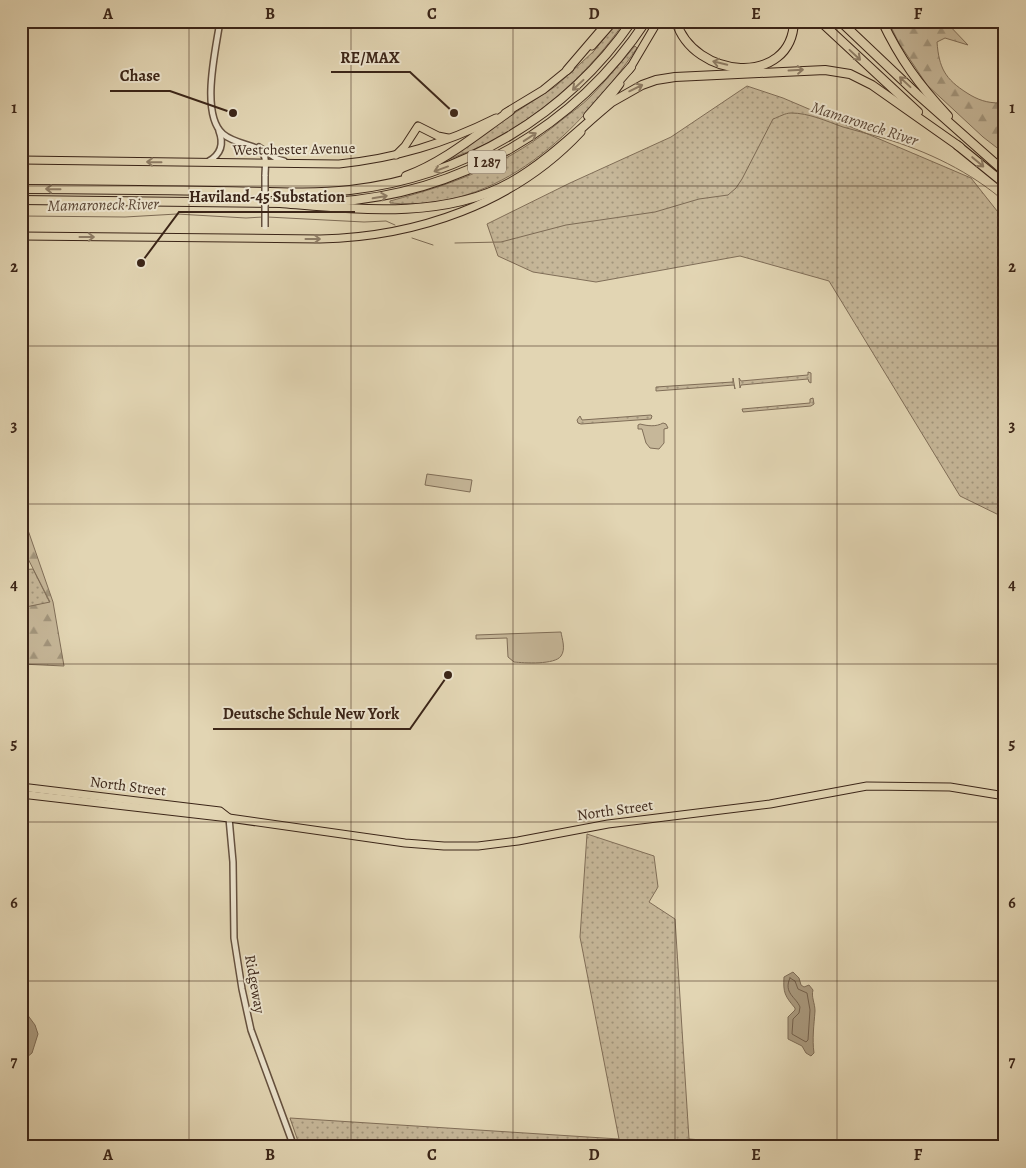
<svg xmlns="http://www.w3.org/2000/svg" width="1026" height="1168" font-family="Alegreya,serif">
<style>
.grass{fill:url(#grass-dots);stroke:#806e58}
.forest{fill:url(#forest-firs);stroke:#806e58}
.garden{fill:#c6b799;stroke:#806e58}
.water{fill:#a9997e;stroke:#7d6b55}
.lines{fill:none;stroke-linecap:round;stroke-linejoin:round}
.shore{stroke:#725f4b;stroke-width:1}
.stream{stroke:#7d6b55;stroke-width:1}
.minor-casing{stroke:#65513f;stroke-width:8}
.major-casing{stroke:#3b2518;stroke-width:9}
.highway-casing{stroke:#3b2518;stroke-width:10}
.minor{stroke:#ece4ce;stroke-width:5}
.major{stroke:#e2d5b3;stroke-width:7}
.highway{stroke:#e2d5b3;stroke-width:8}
.minor-bridge-casing{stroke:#65513f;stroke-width:8;stroke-linecap:butt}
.minor-bridge{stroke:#ece4ce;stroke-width:5}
.oneway{stroke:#8e7d66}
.grid{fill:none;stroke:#3b2518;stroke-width:1;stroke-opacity:0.55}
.labels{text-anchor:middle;stroke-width:4;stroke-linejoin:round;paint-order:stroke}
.shield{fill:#ece4ce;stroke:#705e4f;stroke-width:1}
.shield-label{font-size:14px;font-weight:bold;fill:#3b2518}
.street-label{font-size:15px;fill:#3b2518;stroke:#ece4ce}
.water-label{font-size:16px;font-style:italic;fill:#5c4837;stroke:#ece4ce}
.leader{fill:none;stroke:#3b2518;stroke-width:2}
.callout-dot{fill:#3b2518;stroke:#ece4ce;stroke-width:2}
.callout-label{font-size:16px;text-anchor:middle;font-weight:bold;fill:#3b2518;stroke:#ece4ce;stroke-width:4;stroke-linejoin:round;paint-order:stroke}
.neatline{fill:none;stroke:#3b2518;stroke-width:2}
.grid-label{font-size:16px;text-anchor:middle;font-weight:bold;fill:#3b2518}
</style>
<defs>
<pattern id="grass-dots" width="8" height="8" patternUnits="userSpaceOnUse" patternTransform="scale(1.25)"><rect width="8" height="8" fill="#c6b799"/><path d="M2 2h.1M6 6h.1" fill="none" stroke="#a2957c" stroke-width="1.8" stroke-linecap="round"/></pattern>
<pattern id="forest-firs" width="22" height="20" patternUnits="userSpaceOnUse" patternTransform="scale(1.25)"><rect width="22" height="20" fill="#c6b799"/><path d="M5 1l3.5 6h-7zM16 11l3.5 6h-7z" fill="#a2957c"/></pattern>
</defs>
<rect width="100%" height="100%" fill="#e2d5b3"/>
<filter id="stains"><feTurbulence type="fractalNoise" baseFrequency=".004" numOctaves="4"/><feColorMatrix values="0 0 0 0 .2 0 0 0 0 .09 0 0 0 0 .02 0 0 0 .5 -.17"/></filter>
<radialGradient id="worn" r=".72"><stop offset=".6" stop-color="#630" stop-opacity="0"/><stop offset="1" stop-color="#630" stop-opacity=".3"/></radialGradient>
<g class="grass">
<path d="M 618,21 L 625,21 C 591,71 542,115 488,143 C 474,150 459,155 445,161 L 444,159 L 556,86 L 594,51 Z"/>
<path d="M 635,46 L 637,48 C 580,131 500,213 390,203 L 390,201 C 457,183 509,164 563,119 C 572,112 582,105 590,97 C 606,81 620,63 635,46 Z"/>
<polygon points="747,86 783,98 971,178 1005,221 1005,518 960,496 829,281 740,256 596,282 533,272 498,256 487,224 570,183 671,137"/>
<polygon points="808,372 811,373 811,383 809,382 808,379 741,385 740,388 739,378 741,381 808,375"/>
<polygon points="733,378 735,389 734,385 656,391 656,387 733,382"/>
<polygon points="813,398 814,404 811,406 743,412 742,409 810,403 810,399"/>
<polygon points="651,415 652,416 651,419 581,424 578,423 577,420 580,416 582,420"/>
<polygon points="33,569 50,603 22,608 21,570"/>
<polygon points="587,834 654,856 658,887 649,902 675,919 689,1139 702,1140 711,1147 300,1147 290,1118 619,1139 580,937"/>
</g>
<g class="forest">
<path d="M 888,21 L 945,21 L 968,45 L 945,38 L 937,42 C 939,68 945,79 967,93 C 978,100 987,103 1000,103 L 1005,99 L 1005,154 L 983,137 L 927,85 L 899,43 Z"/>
<polygon points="21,510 53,602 64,666 21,664 21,608 50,602 21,545"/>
</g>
<g class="garden">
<path d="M 663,423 L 666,424 L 668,428 L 664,429 L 664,443 L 659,449 L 650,448 L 646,443 L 642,429 L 638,429 L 638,425 L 640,424 C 648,426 656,427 663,423 Z"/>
<polygon points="427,474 472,480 470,492 425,485"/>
<path d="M 561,632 C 562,639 566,649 561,656 C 555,665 524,663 514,662 L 508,657 L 507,638 L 476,639 L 476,635 Z"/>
</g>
<g class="water">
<path d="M 793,972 L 799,978 L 801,985 L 804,987 L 809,985 L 813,990 C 811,997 815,1003 815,1011 C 814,1025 812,1039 814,1053 L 811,1056 L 806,1053 L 802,1046 L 788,1039 L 788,1017 L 795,1010 L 795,1008 C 785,996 783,993 784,977 Z"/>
<polygon points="21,1006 35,1025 38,1034 32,1053 21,1062"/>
</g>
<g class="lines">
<path class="shore" d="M 790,978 L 795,981 L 798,989 L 807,993 L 810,1010 L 808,1040 L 806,1042 L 792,1034 L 793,1019 L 799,1013 L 800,1007 C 796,997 783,993 790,978 Z"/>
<g class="stream">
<polyline points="21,216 125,217 177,214 246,218 263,217"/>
<polyline points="267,217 364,222 386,221 395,225"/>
<polyline points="412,238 433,245"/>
<path d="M 455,243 L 501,242 L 566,225 L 655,212 L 699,199 L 728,195 L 736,188 L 742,179 L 773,119 C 779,117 785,113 791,113 C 809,113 826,121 843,127 C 856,131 870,134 883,138 C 927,151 971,172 1005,202"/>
</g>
<defs>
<g id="minor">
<path d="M 220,21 C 216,49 200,114 223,134 C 232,142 247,144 259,149 C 268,156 265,165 265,176"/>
<polyline points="259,147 277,159 284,161"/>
<path d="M 209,161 C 221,154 224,144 219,131"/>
<polyline points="229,818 233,862 234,938 242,989 251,1030 294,1147"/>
</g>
<g id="major">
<polyline points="592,46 614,21"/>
<polyline points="629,70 658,21"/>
<polyline points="603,107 620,84"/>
<polyline points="505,113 543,90 570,68"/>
<polyline points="396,155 405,146 418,126 438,136 448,138"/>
<path d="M 21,160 L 339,164 C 396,158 444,144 496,118"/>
<path d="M 21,236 L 320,239 C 416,237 514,204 581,132"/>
<polyline points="21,787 220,811 229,818"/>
<polyline points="21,794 229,818 405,843 444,846 478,846 518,841 608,824 770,804 867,786 950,787 1005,796"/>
</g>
<g id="highway">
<path d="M 676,21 C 693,79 792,88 794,21"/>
<polyline points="820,21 918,112"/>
<polyline points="840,21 917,94 1005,172"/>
<path d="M 882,21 C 900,59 919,85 948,116"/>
<polyline points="567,70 609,21"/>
<polyline points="588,116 631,67"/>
<polyline points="957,145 1005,184"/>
<path d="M 406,176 C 444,162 477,134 510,111"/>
<path d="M 21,189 C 85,189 150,190 214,191 C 259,191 305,195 350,190 C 464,177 567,115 632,21"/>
<polyline points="21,200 284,203"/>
<path d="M 333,202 C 460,194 576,127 646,21"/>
<path d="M 280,203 C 354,209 444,220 511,182 C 548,161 579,129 612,102 L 642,85 L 656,80 L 675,77 L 825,70 L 850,74 L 872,85 L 960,147"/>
</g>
</defs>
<use href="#minor" class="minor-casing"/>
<use href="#major" class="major-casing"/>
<use href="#highway" class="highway-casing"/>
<use href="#minor" class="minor"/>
<use href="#major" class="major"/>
<use href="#highway" class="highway"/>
<defs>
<polyline id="minor-bridge" points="265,227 265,176"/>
</defs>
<use href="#minor-bridge" class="minor-bridge-casing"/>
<use href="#minor-bridge" class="minor-bridge"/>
</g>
<defs><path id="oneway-shaft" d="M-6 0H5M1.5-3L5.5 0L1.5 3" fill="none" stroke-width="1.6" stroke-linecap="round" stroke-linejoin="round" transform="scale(1.25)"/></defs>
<g class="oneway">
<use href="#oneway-shaft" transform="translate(855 55) rotate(43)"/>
<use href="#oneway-shaft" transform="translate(720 63) rotate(-166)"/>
<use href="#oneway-shaft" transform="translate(796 70) rotate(-3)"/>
<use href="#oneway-shaft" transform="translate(905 82) rotate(-137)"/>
<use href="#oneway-shaft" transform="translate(578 85) rotate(137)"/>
<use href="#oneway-shaft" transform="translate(636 88) rotate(-26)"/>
<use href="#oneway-shaft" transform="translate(530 137) rotate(-33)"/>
<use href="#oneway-shaft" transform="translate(154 162) rotate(-179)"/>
<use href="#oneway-shaft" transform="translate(978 162) rotate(40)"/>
<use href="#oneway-shaft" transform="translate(441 169) rotate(160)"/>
<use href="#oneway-shaft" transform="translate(53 189) rotate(-179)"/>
<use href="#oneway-shaft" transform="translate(380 197) rotate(-10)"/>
<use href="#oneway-shaft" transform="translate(87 237)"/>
<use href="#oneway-shaft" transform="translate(313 239)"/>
</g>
<path class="grid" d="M 189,21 L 189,1147M 351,21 L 351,1147M 513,21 L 513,1147M 675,21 L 675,1147M 837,21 L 837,1147M 21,186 L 1005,186M 21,346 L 1005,346M 21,504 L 1005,504M 21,664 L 1005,664M 21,822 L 1005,822M 21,981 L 1005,981"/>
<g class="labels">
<rect class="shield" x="468" y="150.5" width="38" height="23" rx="4"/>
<g class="shield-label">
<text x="487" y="167">I 287</text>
</g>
<g class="street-label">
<text transform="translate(294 149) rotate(-1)" y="5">Westchester Avenue</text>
<text transform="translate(128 786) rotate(7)" y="5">North Street</text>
<text transform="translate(615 810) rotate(-8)" y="5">North Street</text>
<text transform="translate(255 984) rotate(80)" y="5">Ridgeway</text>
</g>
<g class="water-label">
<text transform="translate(865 123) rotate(18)" y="6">Mamaroneck River</text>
<text transform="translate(103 204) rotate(-1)" y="6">Mamaroneck River</text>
</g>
</g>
<path class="leader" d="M454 113L410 72H331M233 113L170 91H110M141 263L179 212H355M448 675L410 729H213"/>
<g class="callout-dot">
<circle cx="454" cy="113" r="5"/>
<circle cx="233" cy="113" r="5"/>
<circle cx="141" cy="263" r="5"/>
<circle cx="448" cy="675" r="5"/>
</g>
<g class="callout-label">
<text x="370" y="63">RE/MAX</text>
<text x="140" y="81">Chase</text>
<text x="267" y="202">Haviland-45 Substation</text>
<text x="311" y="719">Deutsche Schule New York</text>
</g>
<rect width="1026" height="1168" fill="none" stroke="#e2d5b3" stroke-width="55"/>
<rect x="28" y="28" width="970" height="1112" class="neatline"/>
<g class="grid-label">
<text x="108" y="19">A</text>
<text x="270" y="19">B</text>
<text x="432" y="19">C</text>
<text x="594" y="19">D</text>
<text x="756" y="19">E</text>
<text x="918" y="19">F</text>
<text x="14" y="113">1</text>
<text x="1012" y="113">1</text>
<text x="14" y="272">2</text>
<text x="1012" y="272">2</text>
<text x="14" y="431">3</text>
<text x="1012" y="431">3</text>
<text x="14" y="590">4</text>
<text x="1012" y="590">4</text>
<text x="14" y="749">5</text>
<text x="1012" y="749">5</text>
<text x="14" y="908">6</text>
<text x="1012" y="908">6</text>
<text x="14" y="1067">7</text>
<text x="1012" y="1067">7</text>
<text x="108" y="1160">A</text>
<text x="270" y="1160">B</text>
<text x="432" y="1160">C</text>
<text x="594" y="1160">D</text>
<text x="756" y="1160">E</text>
<text x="918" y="1160">F</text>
</g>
<rect width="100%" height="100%" filter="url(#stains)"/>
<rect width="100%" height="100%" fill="url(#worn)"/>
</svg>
